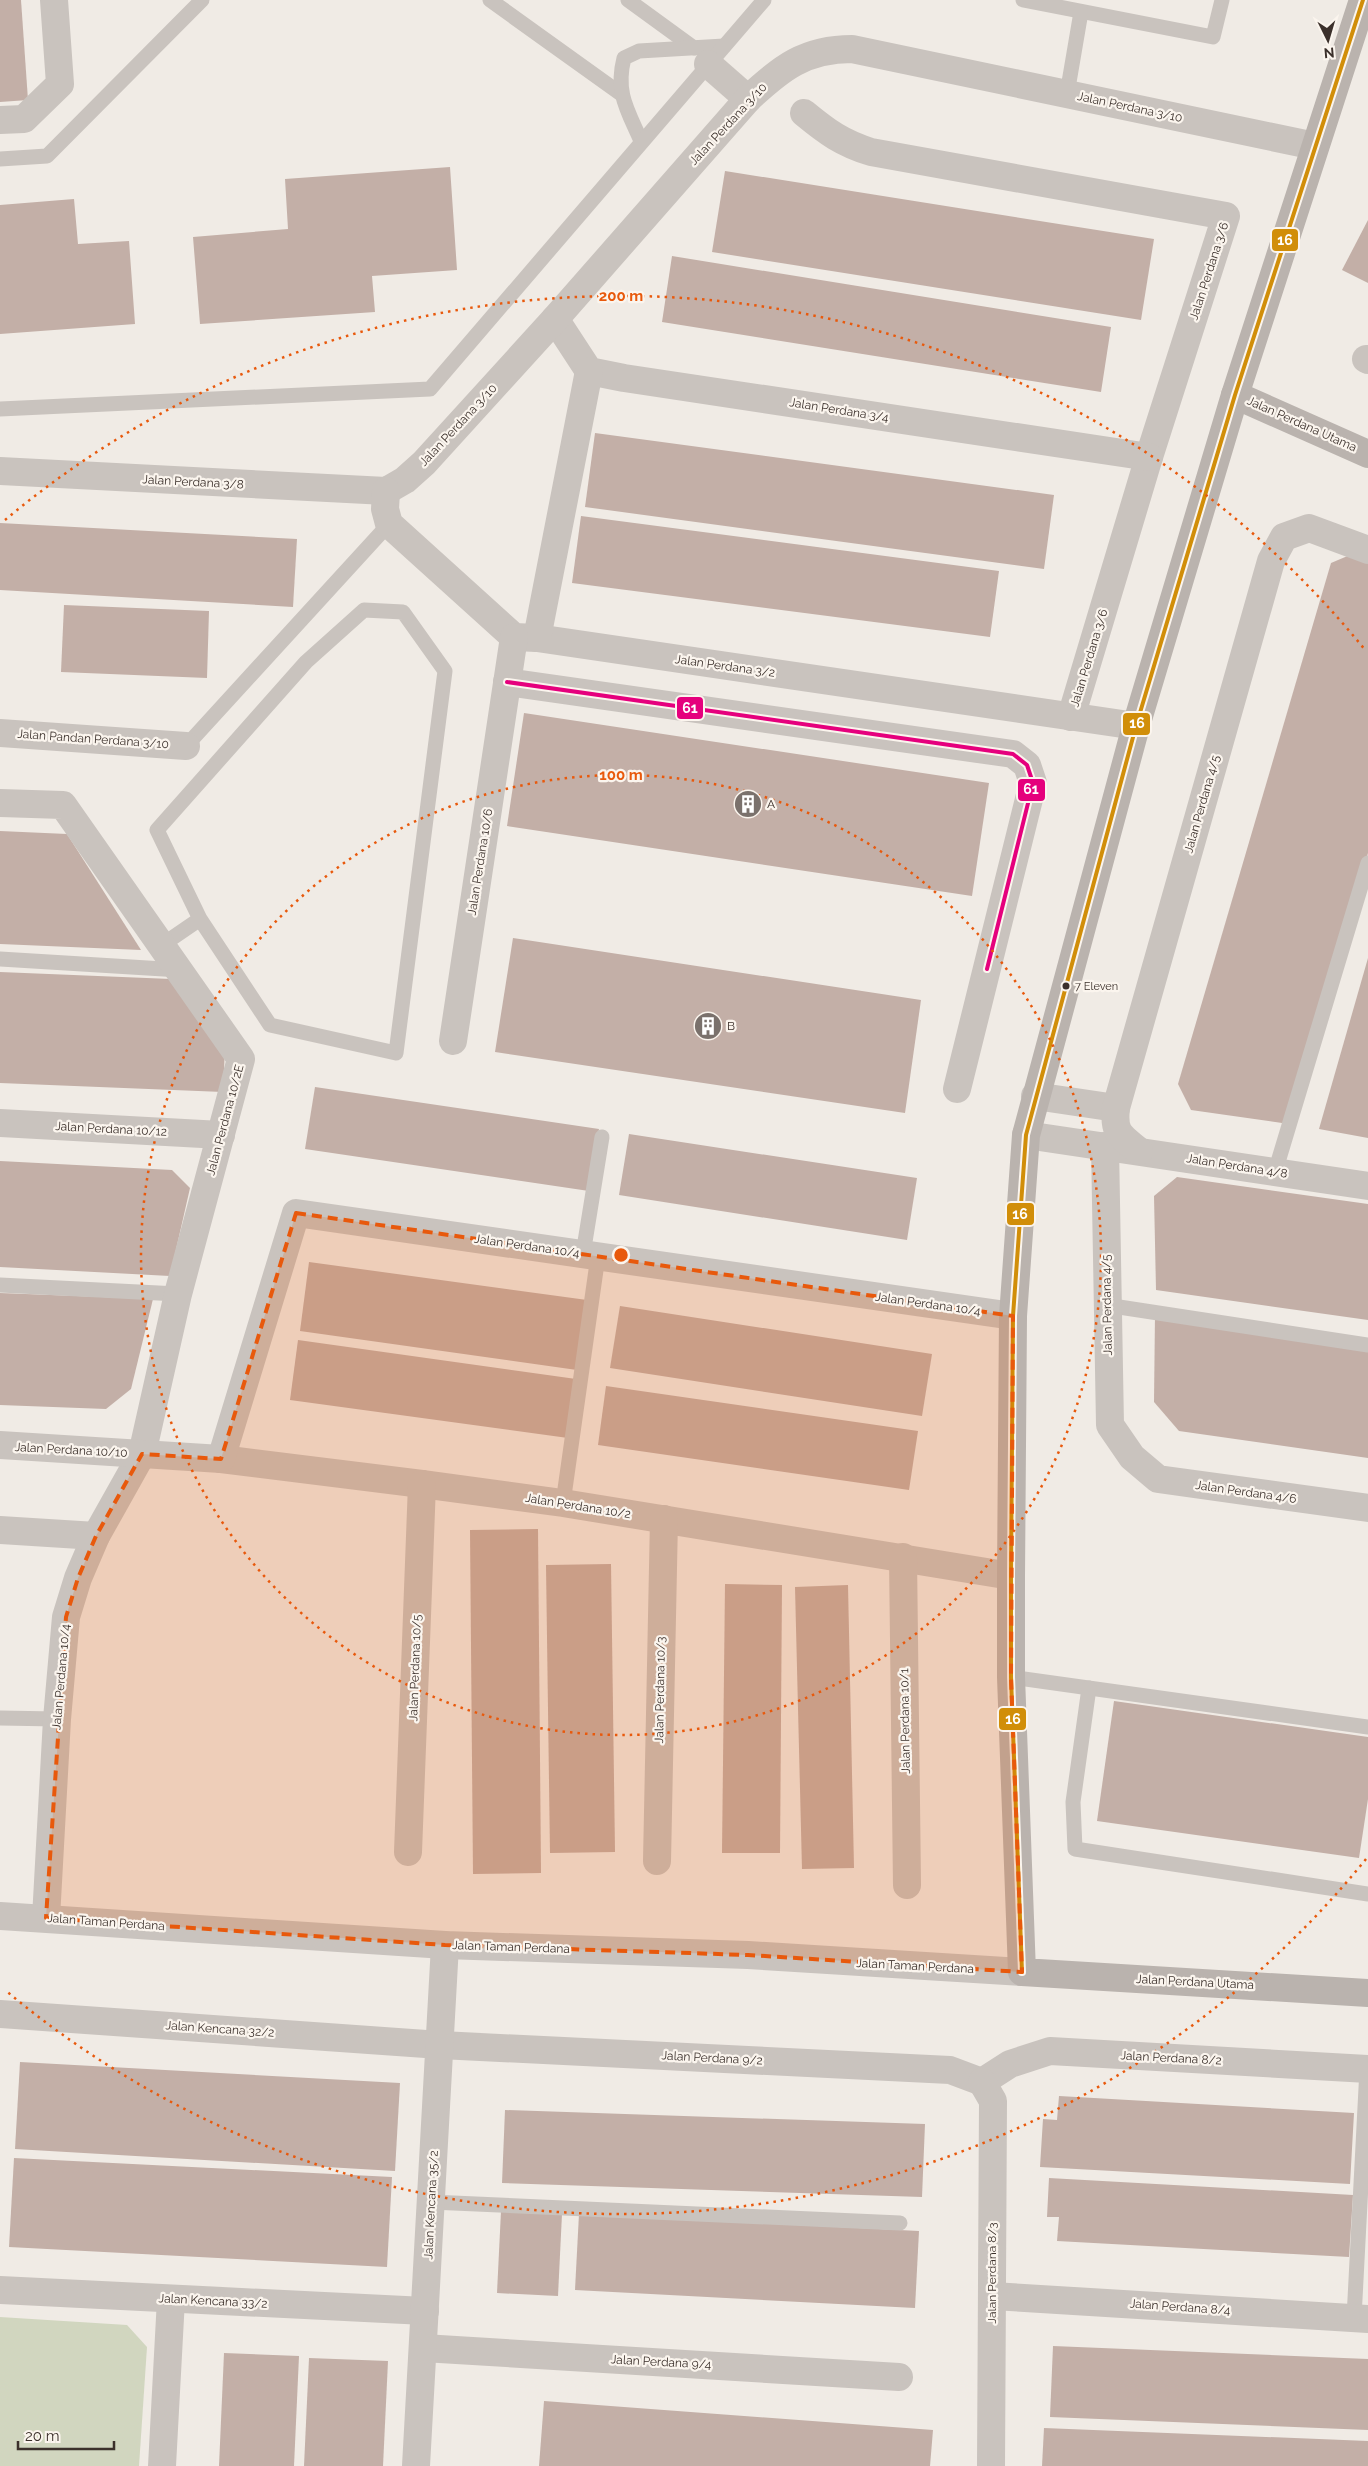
<svg xmlns="http://www.w3.org/2000/svg" width="1368" height="2466" font-family="Raleway,sans-serif">
<style>
.green{fill:#d1d6bf}
.building{fill:#c3afa7}
.lines{fill:none;stroke-linecap:round;stroke-linejoin:round}
.lane{stroke:#c9c3be;stroke-width:15}
.street{stroke:#c9c3be;stroke-width:28}
.secondary{stroke:#bab3ae;stroke-width:28}
.bus-1-casing{stroke:#fbf5ee;stroke-width:8}
.bus-2-casing{stroke:#fbf5ee;stroke-width:8}
.bus-1{stroke:#e5007d;stroke-width:4}
.bus-2{stroke:#d18e09;stroke-width:4}
.marked{fill:#e8590c;fill-opacity:0.2;stroke:#e8590c;stroke-width:4;stroke-dasharray:10 6;stroke-linejoin:round}
.ring{fill:none;stroke:#e8590c;stroke-width:2.5;stroke-dasharray:2.5 5}
.bus-dot{fill:#3b302b;stroke:#fbf5ee;stroke-width:2}
.labels{text-anchor:middle;stroke-width:4.5;stroke-linejoin:round;paint-order:stroke}
.bus-label{font-size:11px;fill:#3b302b;stroke:#fbf5ee;text-anchor:start}
.street-label{font-size:12px;fill:#3b302b;stroke:#fbf5ee}
.poi-label{font-size:12px;fill:#3b302b;stroke:#fbf5ee;text-anchor:start}
.centre{fill:#e8590c;stroke:#fbf5ee;stroke-width:2.5}
.ring-label{font-size:15px;text-anchor:middle;font-weight:bold;fill:#e8590c;stroke:#fbf5ee;stroke-width:4.5;stroke-linejoin:round;paint-order:stroke}
.line-badge{stroke:#fbf5ee;stroke-width:2}
.badge-label{font-size:14px;text-anchor:middle;font-weight:bold;fill:#fff}
</style>
<rect width="100%" height="100%" fill="#f0ebe5"/>
<polygon class="green" points="0,2317 127,2325 147,2347 139,2466 0,2466"/>
<g class="building">
<polygon points="0,0 21,0 28,100 0,102"/>
<polygon points="450,167 457,270 372,276 375,312 200,324 193,237 288,229 285,179"/>
<polygon points="725,171 1154,239 1141,320 712,252"/>
<polygon points="74,199 78,244 129,241 135,324 0,334 0,205"/>
<polygon points="1368,220 1368,283 1342,270"/>
<polygon points="672,256 1111,327 1101,392 662,322"/>
<polygon points="595,433 1054,495 1044,569 585,507"/>
<polygon points="581,516 999,571 990,637 572,583"/>
<polygon points="0,523 297,539 293,607 0,590"/>
<polygon points="1357,552 1368,557 1368,853 1289,1124 1191,1110 1178,1084 1331,563"/>
<polygon points="64,605 209,611 207,678 61,672"/>
<polygon points="524,713 989,783 972,896 507,826"/>
<polygon points="0,831 67,834 141,950 0,944"/>
<polygon points="513,938 921,1000 905,1113 495,1052"/>
<polygon points="1368,958 1368,1138 1319,1129"/>
<polygon points="0,972 171,979 225,1047 223,1092 0,1083"/>
<polygon points="315,1087 599,1129 589,1191 305,1149"/>
<polygon points="629,1134 917,1178 907,1240 619,1195"/>
<polygon points="0,1161 172,1170 190,1188 170,1276 0,1267"/>
<polygon points="1177,1177 1368,1204 1368,1320 1156,1290 1154,1196"/>
<polygon points="309,1262 587,1300 577,1370 300,1331"/>
<polygon points="0,1293 153,1299 131,1389 106,1409 0,1405"/>
<polygon points="620,1306 932,1354 922,1416 610,1368"/>
<polygon points="1155,1314 1368,1346 1368,1458 1179,1431 1154,1402"/>
<polygon points="298,1340 576,1379 568,1438 290,1400"/>
<polygon points="606,1386 918,1431 909,1490 598,1445"/>
<polygon points="538,1529 541,1873 473,1874 470,1530"/>
<polygon points="611,1564 615,1852 550,1853 546,1565"/>
<polygon points="725,1584 782,1585 780,1853 722,1853"/>
<polygon points="848,1585 854,1868 802,1869 795,1587"/>
<polygon points="1114,1701 1368,1737 1368,1799 1359,1858 1097,1821"/>
<polygon points="20,2062 400,2083 395,2171 15,2149"/>
<polygon points="1059,2096 1354,2113 1350,2184 1040,2167 1043,2119 1057,2120"/>
<polygon points="505,2110 925,2124 922,2197 502,2183"/>
<polygon points="14,2158 392,2177 387,2267 9,2247"/>
<polygon points="1049,2178 1353,2195 1349,2257 1057,2241 1059,2217 1047,2217"/>
<polygon points="501,2211 562,2214 558,2296 497,2293"/>
<polygon points="579,2214 919,2231 915,2308 575,2290"/>
<polygon points="1053,2346 1368,2359 1368,2430 1050,2417"/>
<polygon points="224,2353 299,2356 294,2466 219,2466"/>
<polygon points="309,2358 388,2361 383,2466 304,2466"/>
<polygon points="544,2401 933,2430 930,2466 539,2466"/>
<polygon points="1044,2428 1368,2441 1368,2466 1042,2466"/>
</g>
<g class="lines">
<g class="lane">
<polyline points="490,0 621,94"/>
<polyline points="628,0 694,48"/>
<polyline points="1023,0 1213,37 1222,0"/>
<polyline points="1067,94 1081,12"/>
<path d="M 641,141 C 628,111 615,93 624,58 L 639,51 L 724,46"/>
<polyline points="0,159 47,156 202,0"/>
<polyline points="0,409 430,389 764,0"/>
<polyline points="186,746 389,524"/>
<polyline points="162,945 200,919 157,830 306,662 364,610 403,612 445,671 396,1053 270,1025 200,919"/>
<polyline points="0,959 180,970"/>
<polyline points="1275,1172 1368,863"/>
<polyline points="583,1254 602,1137"/>
<polyline points="0,1285 178,1294"/>
<polyline points="1106,1305 1368,1345"/>
<polyline points="563,1503 598,1256"/>
<polyline points="1011,1677 1368,1727"/>
<polyline points="1089,1688 1073,1802 1075,1849 1368,1894"/>
<polyline points="0,1718 57,1719"/>
<polyline points="431,2202 900,2223"/>
<polyline points="1354,2318 1367,2069"/>
</g>
<g class="street">
<polyline points="708,64 748,99"/>
<path d="M 804,113 C 827,132 842,143 871,152 L 1226,216 L 1149,457 L 1071,717"/>
<polyline points="0,120 24,119 60,84 54,0"/>
<polyline points="555,319 589,371 624,378 1149,457"/>
<polyline points="1366,359 1368,360"/>
<path d="M 0,471 L 386,491 L 405,480 L 424,463 L 555,319 L 748,99 C 781,68 805,49 852,49 L 1315,146"/>
<polyline points="386,491 385,509 389,524 514,637 537,638 1136,726"/>
<polyline points="537,638 589,371"/>
<polyline points="507,682 1013,754 1027,765 1033,783 957,1089"/>
<polyline points="0,733 186,746"/>
<polyline points="0,803 63,805 241,1059 178,1294 142,1454 96,1536 78,1578 66,1617 57,1719 46,1918"/>
<polyline points="453,1041 514,637"/>
<polyline points="1035,1096 1116,1108"/>
<polyline points="0,1123 221,1135"/>
<polyline points="1026,1135 1368,1186"/>
<polyline points="1105,1146 1110,1425 1132,1457 1158,1479 1368,1508"/>
<path d="M 1139,1151 C 1121,1136 1113,1134 1116,1108 L 1271,561 L 1284,537 L 1309,528 L 1368,550"/>
<polyline points="0,1445 221,1459 422,1484 563,1503 1011,1576"/>
<polyline points="221,1459 296,1213 1013,1316"/>
<polyline points="0,1530 96,1536"/>
<polyline points="903,1557 907,1885"/>
<polyline points="408,1852 422,1484"/>
<polyline points="657,1861 664,1519"/>
<polyline points="0,1916 445,1945 748,1955 1022,1972"/>
<polyline points="0,2014 440,2045 950,2070 982,2082"/>
<polyline points="982,2082 1010,2064 1050,2051 1368,2069"/>
<polyline points="982,2082 993,2101 991,2466"/>
<polyline points="0,2290 425,2311"/>
<polyline points="992,2296 1368,2319"/>
<polyline points="423,2348 899,2377"/>
<polyline points="162,2466 171,2299"/>
<polyline points="416,2466 445,1945"/>
</g>
<g class="secondary">
<polyline points="1363,0 1235,395 1136,726 1026,1135 1013,1316 1011,1576 1011,1677 1022,1972 1368,1993"/>
<polyline points="1235,395 1368,454"/>
</g>
<defs>
<polyline id="bus-1" points="507,682 1013,754 1027,765 1033,783 987,969"/>
<polyline id="bus-2" points="1022,1972 1011,1677 1011,1576 1013,1316 1026,1135 1136,726 1235,395 1363,0"/>
</defs>
<use href="#bus-1" class="bus-1-casing"/>
<use href="#bus-2" class="bus-2-casing"/>
<use href="#bus-1" class="bus-1"/>
<use href="#bus-2" class="bus-2"/>
</g>
<path class="marked" d="M 296,1213 L 1013,1316 L 1011,1677 L 1022,1972 L 748,1955 L 445,1945 L 46,1918 L 66,1617 L 78,1578 L 96,1536 L 142,1454 L 221,1459 Z"/>
<g class="ring">
<circle cx="621" cy="1255" r="480"/>
<path d="M1366 1859A959 959 0 0 1 5 1990M5 520A959 959 0 0 1 1366 651"/>
</g>
<defs>
<symbol id="building-disc" viewBox="-11 -11 22 22"><circle r="9.5" fill="#7a716c" stroke="#fbf5ee"/><path d="M-4-6H4V6H1V3H-1V6H-4ZM-2.5-4.3h1.7v1.8h-1.7ZM.8-4.3h1.7v1.8H.8ZM-2.5-1h1.7V.8h-1.7ZM.8-1h1.7V.8H.8Z" fill="#fff"/></symbol>
</defs>
<g fill-rule="evenodd">
<use href="#building-disc" x="732" y="788" width="32" height="32"/>
<use href="#building-disc" x="692" y="1010" width="32" height="32"/>
</g>
<circle class="bus-dot" cx="1066" cy="986" r="4.5"/>
<g class="labels">
<g class="bus-label">
<text x="1075" y="990">7 Eleven</text>
</g>
<g class="street-label">
<text transform="translate(1130 107) rotate(12)" y="4">Jalan Perdana 3/10</text>
<text transform="translate(728 124) rotate(-47)" y="4">Jalan Perdana 3/10</text>
<text transform="translate(1209 271) rotate(-72)" y="4">Jalan Perdana 3/6</text>
<text transform="translate(839 410) rotate(9)" y="4">Jalan Perdana 3/4</text>
<text transform="translate(1302 424) rotate(24)" y="4">Jalan Perdana Utama</text>
<text transform="translate(458 425) rotate(-47)" y="4">Jalan Perdana 3/10</text>
<text transform="translate(193 482) rotate(3)" y="4">Jalan Perdana 3/8</text>
<text transform="translate(1089 658) rotate(-73)" y="4">Jalan Perdana 3/6</text>
<text transform="translate(725 666) rotate(8)" y="4">Jalan Perdana 3/2</text>
<text transform="translate(93 739) rotate(4)" y="4">Jalan Pandan Perdana 3/10</text>
<text transform="translate(1202 804) rotate(-74)" y="4">Jalan Perdana 4/5</text>
<text transform="translate(480 862) rotate(-81)" y="4">Jalan Perdana 10/6</text>
<text transform="translate(225 1120) rotate(-75)" y="4">Jalan Perdana 10/2E</text>
<text transform="translate(111 1129) rotate(3)" y="4">Jalan Perdana 10/12</text>
<text transform="translate(1237 1166) rotate(9)" y="4">Jalan Perdana 4/8</text>
<text transform="translate(527 1246) rotate(8)" y="4">Jalan Perdana 10/4</text>
<text transform="translate(928 1304) rotate(8)" y="4">Jalan Perdana 10/4</text>
<text transform="translate(1107 1305) rotate(-91)" y="4">Jalan Perdana 4/5</text>
<text transform="translate(71 1450) rotate(3)" y="4">Jalan Perdana 10/10</text>
<text transform="translate(1246 1492) rotate(8)" y="4">Jalan Perdana 4/6</text>
<text transform="translate(578 1506) rotate(9)" y="4">Jalan Perdana 10/2</text>
<text transform="translate(415 1668) rotate(-88)" y="4">Jalan Perdana 10/5</text>
<text transform="translate(61 1677) rotate(-85)" y="4">Jalan Perdana 10/4</text>
<text transform="translate(660 1690) rotate(-89)" y="4">Jalan Perdana 10/3</text>
<text transform="translate(905 1721) rotate(-91)" y="4">Jalan Perdana 10/1</text>
<text transform="translate(106 1922) rotate(4)" y="4">Jalan Taman Perdana</text>
<text transform="translate(511 1947) rotate(2)" y="4">Jalan Taman Perdana</text>
<text transform="translate(915 1966) rotate(3)" y="4">Jalan Taman Perdana</text>
<text transform="translate(1195 1982) rotate(3)" y="4">Jalan Perdana Utama</text>
<text transform="translate(220 2029) rotate(4)" y="4">Jalan Kencana 32/2</text>
<text transform="translate(712 2058) rotate(3)" y="4">Jalan Perdana 9/2</text>
<text transform="translate(1171 2058) rotate(3)" y="4">Jalan Perdana 8/2</text>
<text transform="translate(431 2205) rotate(-87)" y="4">Jalan Kencana 35/2</text>
<text transform="translate(992 2273) rotate(-90)" y="4">Jalan Perdana 8/3</text>
<text transform="translate(213 2301) rotate(3)" y="4">Jalan Kencana 33/2</text>
<text transform="translate(1180 2307) rotate(4)" y="4">Jalan Perdana 8/4</text>
<text transform="translate(661 2362) rotate(3)" y="4">Jalan Perdana 9/4</text>
</g>
<g class="poi-label">
<text x="767" y="808">A</text>
<text x="727" y="1030">B</text>
</g>
</g>
<circle cx="621" cy="1255" r="8" class="centre"/>
<g class="ring-label">
<text x="621" y="301">200 m</text>
<text x="621" y="780">100 m</text>
</g>
<g class="line-badge">
<rect x="1271" y="228" width="28" height="24" rx="5" fill="#d18e09"/>
<rect x="676" y="696" width="28" height="24" rx="5" fill="#e5007d"/>
<rect x="1122" y="712" width="29" height="24" rx="5" fill="#d18e09"/>
<rect x="1017" y="778" width="29" height="24" rx="5" fill="#e5007d"/>
<rect x="1006" y="1202" width="29" height="24" rx="5" fill="#d18e09"/>
<rect x="998" y="1707" width="29" height="24" rx="5" fill="#d18e09"/>
</g>
<g class="badge-label">
<text x="1285" y="245">16</text>
<text x="690" y="713">61</text>
<text x="1137" y="728">16</text>
<text x="1031" y="794">61</text>
<text x="1020" y="1219">16</text>
<text x="1013" y="1724">16</text>
</g>
<g transform="translate(1328 40) rotate(175)" stroke="#fbf5ee" stroke-width="4" paint-order="stroke">
<path d="M0-4L9 19L0 12L-9 19Z" fill="#3b302b"/>
<text y="-8" font-size="14" font-weight="bold" text-anchor="middle" fill="#3b302b">N</text>
</g>
<path d="M18 2441v8h96v-8" fill="none" stroke="#3b302b" stroke-width="2.5"/>
<text x="25" y="2441" font-size="15" fill="#3b302b" stroke="#fbf5ee" stroke-width="4" paint-order="stroke">20 m</text>
</svg>
